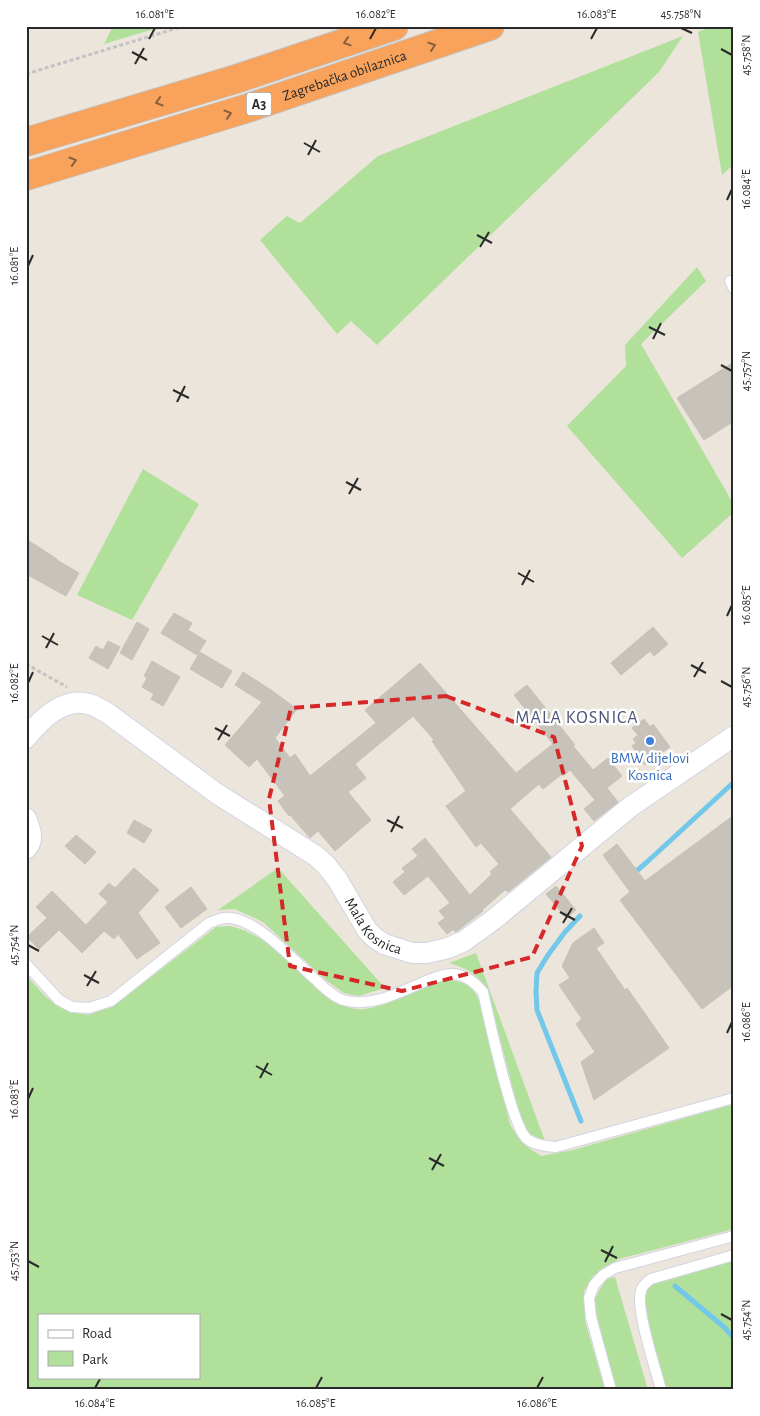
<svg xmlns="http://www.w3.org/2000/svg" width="760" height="1416" font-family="'Alegreya Sans',sans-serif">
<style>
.green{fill:#b1e09b;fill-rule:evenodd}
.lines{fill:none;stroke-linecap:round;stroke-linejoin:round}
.stream{stroke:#73c8ea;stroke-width:5}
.building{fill:#c7c3bb;stroke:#c7c1b6}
.lane-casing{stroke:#d2d4e2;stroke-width:12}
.street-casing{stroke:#d2d4e2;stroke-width:22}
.highway-casing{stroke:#c3c3c3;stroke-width:30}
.path{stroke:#c3c3c3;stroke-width:3;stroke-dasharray:4 2.5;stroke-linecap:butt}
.lane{stroke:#fff;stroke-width:10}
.street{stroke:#fff;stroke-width:20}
.highway{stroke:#f8a25b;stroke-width:28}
.oneway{stroke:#876040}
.marked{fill:none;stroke:#d62828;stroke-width:4;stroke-dasharray:10 6;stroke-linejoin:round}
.ticks{fill:none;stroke:#2a2a2a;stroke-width:2}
.shop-dot{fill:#3f7fe0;stroke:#fff;stroke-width:2}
.labels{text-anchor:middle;stroke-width:5;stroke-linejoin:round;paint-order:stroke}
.shield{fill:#fff;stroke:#6a6a6a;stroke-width:1}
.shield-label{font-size:14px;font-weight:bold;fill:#2a2a2a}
.street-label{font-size:15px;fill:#2a2a2a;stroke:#fff}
.shop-label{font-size:15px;fill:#366cbe;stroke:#fff}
.quarter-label{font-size:18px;letter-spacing:1px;fill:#4c5379;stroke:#fff}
.neatline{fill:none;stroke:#2a2a2a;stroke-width:2}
.ticks-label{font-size:12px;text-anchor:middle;fill:#2a2a2a}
</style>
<rect width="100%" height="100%" fill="#ebe5dc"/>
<g class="green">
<polygon points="113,26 164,26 104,44"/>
<polygon points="713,26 734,26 734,164 722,175 698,32"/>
<polygon points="683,36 659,72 377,345 351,321 337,334 260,240 287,216 300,223 378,156"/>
<polygon points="697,267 706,281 641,344 734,505 734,512 682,558 567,426 626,366 625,345"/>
<polygon points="143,469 199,504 132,620 77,595"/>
<polygon points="278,868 385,988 358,996 344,993 326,980 263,922 235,909 218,910"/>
<path d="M 230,926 C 246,930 258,936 271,946 C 295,964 326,1006 357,1009 C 392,1013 441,960 472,989 C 475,992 477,997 480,1002 L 510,1124 C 520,1143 523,1144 541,1156 L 573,1150 L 734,1104 L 734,1229 L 619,1259 L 593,1276 L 584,1291 L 585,1321 L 605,1390 L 26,1390 L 26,975 L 44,995 L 56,1005 L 70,1012 L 88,1015 L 112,1007 L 216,927 ZM 39,1315 L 199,1315 L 199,1377 L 39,1377 Z"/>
<path d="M 476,953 L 545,1141 L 530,1134 L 523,1125 L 515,1097 L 487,988 C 475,973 468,969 449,963 Z"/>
<path d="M 734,1259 L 734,1390 L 664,1390 C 658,1370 637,1304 649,1287 C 652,1285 656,1283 659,1281 Z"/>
<polygon points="615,1277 648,1390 617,1390 596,1316 594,1300 606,1279"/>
</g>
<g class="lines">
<g class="stream">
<polyline points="633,874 647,862 734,782"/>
<polyline points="580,916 565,932 548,955 537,973 536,991 537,1010 581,1121"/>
<polyline points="675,1286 724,1327 734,1338"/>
</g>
</g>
<g class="building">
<polygon points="734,362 734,421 704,440 677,398"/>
<polygon points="26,539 57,559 57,560 79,573 66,596 26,574"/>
<polygon points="174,613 192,623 188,630 206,641 197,655 161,633"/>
<polygon points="137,622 149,629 132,660 120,653"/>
<polygon points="653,627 668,644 654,656 650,651 621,675 611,663"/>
<polygon points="108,641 120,647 108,669 89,658 96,646 103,650"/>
<polygon points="200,652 232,671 222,688 190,669"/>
<polygon points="152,661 180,677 163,706 151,699 154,694 142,687 147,678 144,676"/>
<polygon points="420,663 516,773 553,744 514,695 527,685 575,745 573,746 593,770 608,758 622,776 607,788 618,802 594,821 584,809 595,800 570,770 563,776 562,774 543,789 539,784 510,809 551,857 508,892 505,890 482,910 483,911 457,931 455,932 454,929 447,934 438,923 445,918 439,911 450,903 428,876 404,895 393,882 405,872 402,868 418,856 412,849 425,838 470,895 492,874 490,872 499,864 481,843 476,847 446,806 466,791 432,741 434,740 413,716 355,764 366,778 348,792 371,820 335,851 318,831 310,838 290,815 289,816 278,801 285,796 257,759 249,767 225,745 262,702 235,685 243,672 271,690 297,709 275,738 290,758 295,754 310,776 376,723 365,710"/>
<polygon points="644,719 650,727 653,724 670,747 645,765 632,746 636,743 633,739 638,735 632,728"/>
<polygon points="734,815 734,985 702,1009 620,900 630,892 603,855 617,844 645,881"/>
<polygon points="134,820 152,830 144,843 127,833"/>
<polygon points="76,835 96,852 85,864 65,846"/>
<polygon points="134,868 159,890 138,913 160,943 137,959 118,934 114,939 104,931 82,953 59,930 39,949 27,937 47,918 36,907 52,891 86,925 108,902 99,894 109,883 115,888"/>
<polygon points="556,886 576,910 566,918 546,894"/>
<polygon points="191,887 207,909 181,928 165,907"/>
<polygon points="594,928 604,943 596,948 625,990 627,988 669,1048 594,1100 581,1062 595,1052 576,1024 582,1019 559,985 570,978 562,966 573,943"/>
</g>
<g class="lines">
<defs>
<g id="lane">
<polyline points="730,281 734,289"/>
<path d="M 26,964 L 59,1000 L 72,1007 L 89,1008 L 111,1001 L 209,923 C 216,920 223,917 231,918 C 259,921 295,962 316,980 C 323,987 334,997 343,1000 C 372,1008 400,992 426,981 C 437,977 447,972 459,975 C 469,977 477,985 483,992 C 489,1018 511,1125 527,1139 C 535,1145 546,1146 556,1147 L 734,1098"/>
<polyline points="611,1390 591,1317 589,1298 594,1285 603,1275 615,1268 734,1236"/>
<path d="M 661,1390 C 656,1370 635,1308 641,1291 C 642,1285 647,1282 651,1279 L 734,1255"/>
</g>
<g id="street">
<path id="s1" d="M 26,738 C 41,719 65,695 92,705 C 96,706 101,710 106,712 L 216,793 L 316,856 L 326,865 L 337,879 L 367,930 L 375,938 L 384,944 L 412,953 L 427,953 L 448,948 L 464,941 L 493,920 L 630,807 L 734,736"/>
<path d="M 26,818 C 30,829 35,840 26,849"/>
</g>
<g id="highway">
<polyline points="26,142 236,79 394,26"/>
<path id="s2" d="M 26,176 L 248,108 L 490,26"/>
</g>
</defs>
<use href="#lane" class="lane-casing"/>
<use href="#street" class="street-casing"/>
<use href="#highway" class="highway-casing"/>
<g class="path">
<polyline points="26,74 184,26"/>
<polyline points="26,664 67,687"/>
</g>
<use href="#lane" class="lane"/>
<use href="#street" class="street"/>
<use href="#highway" class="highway"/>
</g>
<defs><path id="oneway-chevron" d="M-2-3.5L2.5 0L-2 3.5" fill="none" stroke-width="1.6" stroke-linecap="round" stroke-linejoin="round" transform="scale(1.25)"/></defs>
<g class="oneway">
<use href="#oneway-chevron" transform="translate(347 42) rotate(162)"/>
<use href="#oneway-chevron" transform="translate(432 46) rotate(-19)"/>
<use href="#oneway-chevron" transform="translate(159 102) rotate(163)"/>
<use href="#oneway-chevron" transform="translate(228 114) rotate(-17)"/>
<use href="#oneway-chevron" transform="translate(73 161) rotate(-17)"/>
</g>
<path class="marked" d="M 446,696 L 554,737 L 582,846 L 532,957 L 402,991 L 290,966 L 269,799 L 291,708 Z"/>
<path class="ticks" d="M 681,28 L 692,33M 149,39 L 155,28M 370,39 L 376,28M 591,39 L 597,28M 721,49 L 732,55M 132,52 L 147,60M 135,64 L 144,48M 304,143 L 320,152M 308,155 L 316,140M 727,200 L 732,189M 477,235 L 492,243M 480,247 L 489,232M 28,266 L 33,255M 649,327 L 665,335M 653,339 L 661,323M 721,365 L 732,371M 173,390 L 189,398M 177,402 L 185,386M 346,482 L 361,490M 349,494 L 358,478M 518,573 L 534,582M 522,585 L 530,570M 727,616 L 732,605M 42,636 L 58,645M 46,648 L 54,633M 691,665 L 706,673M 694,677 L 703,662M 721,681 L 732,687M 28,683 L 33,672M 215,728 L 230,736M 218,740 L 227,725M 387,820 L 403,828M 391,832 L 399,816M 560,912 L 575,920M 563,923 L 572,908M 28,945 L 39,951M 84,975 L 99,983M 87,986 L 96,971M 727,1033 L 732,1022M 256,1066 L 272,1075M 260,1078 L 268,1063M 28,1099 L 33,1088M 429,1158 L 444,1166M 432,1170 L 441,1154M 601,1250 L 617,1258M 28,1261 L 39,1267M 605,1262 L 613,1246M 721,1314 L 732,1320M 95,1388 L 101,1377M 316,1388 L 322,1377M 537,1388 L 543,1377"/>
<circle class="shop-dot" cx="650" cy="741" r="5"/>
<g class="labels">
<rect class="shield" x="246.5" y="92.5" width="25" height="23" rx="4"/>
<g class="shield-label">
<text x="259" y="109">A3</text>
</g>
<g class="street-label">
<text dy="5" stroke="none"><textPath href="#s2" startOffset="334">Zagrebačka obilaznica</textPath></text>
<text dy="5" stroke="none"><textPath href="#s1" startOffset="442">Mala Kosnica</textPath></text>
</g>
<g class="shop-label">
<text x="650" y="763">BMW dijelovi<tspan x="650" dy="17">Kosnica</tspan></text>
</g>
<g class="quarter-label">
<text x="577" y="723">MALA KOSNICA</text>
</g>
</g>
<rect width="760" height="1416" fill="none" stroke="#ffffff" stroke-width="55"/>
<rect x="38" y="1314" width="162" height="65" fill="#ffffff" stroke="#aaaaaa"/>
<rect x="48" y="1330" width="25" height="8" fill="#ffffff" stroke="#aaaaaa"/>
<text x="82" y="1338" font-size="15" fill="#2a2a2a">Road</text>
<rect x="48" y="1351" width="25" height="15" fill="#b1e09b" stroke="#aaaaaa"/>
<text x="82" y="1364" font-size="15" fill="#2a2a2a">Park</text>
<rect x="28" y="28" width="704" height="1360" class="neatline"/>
<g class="ticks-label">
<text x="155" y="18">16.081°E</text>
<text x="376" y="18">16.082°E</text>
<text x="597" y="18">16.083°E</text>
<text x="681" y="18">45.758°N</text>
<text transform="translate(746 55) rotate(-90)" y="4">45.758°N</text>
<text transform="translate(746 189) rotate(-90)" y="4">16.084°E</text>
<text transform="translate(14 266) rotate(-90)" y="4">16.081°E</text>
<text transform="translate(746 371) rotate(-90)" y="4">45.757°N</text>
<text transform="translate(746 605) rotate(-90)" y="4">16.085°E</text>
<text transform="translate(14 683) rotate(-90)" y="4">16.082°E</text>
<text transform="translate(746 687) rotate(-90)" y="4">45.756°N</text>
<text transform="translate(14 945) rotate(-90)" y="4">45.754°N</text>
<text transform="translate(746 1022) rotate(-90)" y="4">16.086°E</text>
<text transform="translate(14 1099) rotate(-90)" y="4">16.083°E</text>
<text transform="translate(14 1261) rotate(-90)" y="4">45.753°N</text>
<text transform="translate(746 1320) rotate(-90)" y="4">45.754°N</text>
<text x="95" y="1407">16.084°E</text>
<text x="316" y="1407">16.085°E</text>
<text x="537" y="1407">16.086°E</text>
</g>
</svg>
